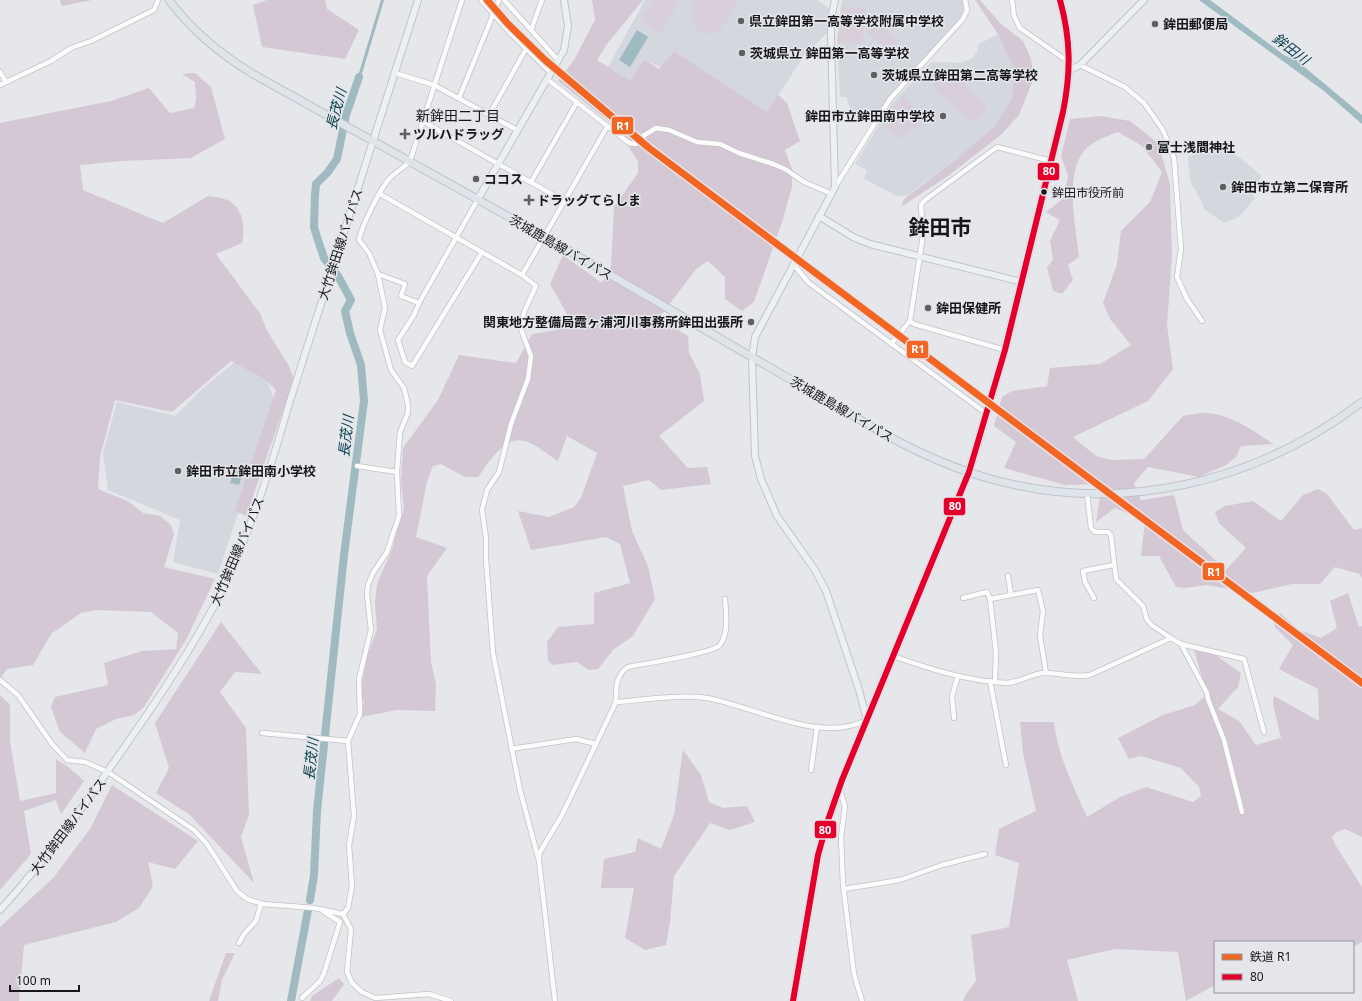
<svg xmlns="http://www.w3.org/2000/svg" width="1362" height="1001" font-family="'Noto Sans','Noto Sans JP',sans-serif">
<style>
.built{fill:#d4d7de}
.green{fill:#d8cfda}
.forest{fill:#d4c8d5}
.water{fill:#a0bac1}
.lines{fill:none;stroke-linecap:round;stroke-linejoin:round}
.river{stroke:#a0bac1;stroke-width:8}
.street-casing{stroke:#c2c3c6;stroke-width:6}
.secondary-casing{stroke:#c2c3c6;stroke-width:8}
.primary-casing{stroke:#c3c3c5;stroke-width:9}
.street{stroke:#fbfbfc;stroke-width:4.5}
.secondary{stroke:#ecf0f2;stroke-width:6}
.primary{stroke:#dde4ea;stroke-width:7}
.bus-1-casing{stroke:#e4e6eb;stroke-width:9}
.bus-1{stroke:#e4002b;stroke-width:6}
.rail-1-casing{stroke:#e4e6eb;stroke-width:10}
.rail-1{stroke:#f26522;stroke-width:7}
.poi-dot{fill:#5f6062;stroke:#e4e6eb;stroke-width:1.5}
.bus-dot{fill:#171719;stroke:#e4e6eb;stroke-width:1.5}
.labels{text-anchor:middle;stroke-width:3;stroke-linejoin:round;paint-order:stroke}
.bus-label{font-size:12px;fill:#171719;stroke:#e4e6eb;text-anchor:start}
.poi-label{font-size:13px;font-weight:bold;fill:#171719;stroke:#e4e6eb;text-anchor:start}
.street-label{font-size:13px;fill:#171719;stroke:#e4e6eb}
.water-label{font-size:14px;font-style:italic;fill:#09414c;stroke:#e4e6eb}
.neighbourhood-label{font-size:14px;fill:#171719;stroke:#e4e6eb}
.town-label{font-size:21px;font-weight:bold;fill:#171719;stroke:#e4e6eb}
.line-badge{stroke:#e4e6eb;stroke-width:1.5}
.badge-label{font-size:11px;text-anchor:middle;font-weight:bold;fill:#fff}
</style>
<rect width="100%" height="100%" fill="#e5e7ea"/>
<g class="built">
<polygon points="645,0 817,0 830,9 828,32 804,56 767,112 674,51 662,68 644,59 630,81 608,67"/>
<polygon points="842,0 962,0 964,12 961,18 879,110 853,117 846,97 840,97 837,42"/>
<polygon points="998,34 1013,63 1017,79 1014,94 1006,111 986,137 908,195 897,196 864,179 867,170 855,164 893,102 931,62 961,63 973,58 978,50 977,45"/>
<polygon points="1220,145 1229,149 1262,176 1250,192 1255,198 1239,217 1224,223 1204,209 1201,200 1191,183 1188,162 1188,157"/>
<polygon points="235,362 262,370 275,400 218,574 173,562 180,520 108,490 103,453 117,402 175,416 202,389"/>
</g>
<g class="green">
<polygon points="654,0 671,0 678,4 660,33 640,21"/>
<path d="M 696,0 L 738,0 C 733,8 729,21 722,27 C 707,44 680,25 696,0 Z"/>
<polygon points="841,6 866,9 862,44 837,42"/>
<polygon points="877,22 899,40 890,51 868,33"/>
<path d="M 948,72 L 955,73 L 987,107 C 984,116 979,119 970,122 L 936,91 C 933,80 937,74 948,72 Z"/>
<polygon points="905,95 923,121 902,139 880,122"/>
</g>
<g class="forest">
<polygon points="60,0 92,0 62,6"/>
<polygon points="267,0 325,0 327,9 359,30 345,59 262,47 253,5"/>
<path d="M 592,0 L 643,0 L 607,44 L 597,60 L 630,81 L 644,59 L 659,69 L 674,51 L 767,112 L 778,95 L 787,103 L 800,141 L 785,150 L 792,169 L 792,187 L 782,222 L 754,302 L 742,311 L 725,299 L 725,277 L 708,261 L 696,269 L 659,318 L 688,336 L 689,353 L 700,374 L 704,401 L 659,436 L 688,468 L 707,467 L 711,484 L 661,490 L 649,480 L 623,486 L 632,531 L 648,566 L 655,599 L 633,636 L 613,650 L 598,669 L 589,670 L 577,662 L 553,665 L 548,661 L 547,642 L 558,627 L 594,624 L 594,593 L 630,583 L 620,544 L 606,537 L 531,550 L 518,511 L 549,517 L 574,507 L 581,498 L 597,453 L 567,436 L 558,461 C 548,455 536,444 525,441 C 504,435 488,464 478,477 L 465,477 L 441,464 L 433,466 L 427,482 L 416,537 L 447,548 L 427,576 L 431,662 L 436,684 L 435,711 L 397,710 L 361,717 L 364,702 L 360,694 L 367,657 L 377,629 L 375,603 L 377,584 L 393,547 L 396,533 L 404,509 L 401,481 L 403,448 L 438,400 L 459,355 L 516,363 L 532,334 L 557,330 L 567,314 L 550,284 L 563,255 L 602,283 L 611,267 L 614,207 L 638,173 L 638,162 L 617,128 L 558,81 L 574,60 L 595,20 Z"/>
<polygon points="975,0 980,0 1000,23 1023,41 1031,59 1034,78 1019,115 1002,134 948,176 901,207 904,199 958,158 994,127 1012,99 1015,70 998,34"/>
<path d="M 195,73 L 211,87 L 225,139 L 191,158 L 123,161 L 80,165 L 83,190 L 163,223 L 208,196 C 215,197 227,198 232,203 C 244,212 245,230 242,243 L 216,254 L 261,315 L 266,329 L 289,366 L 294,379 L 246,516 L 235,511 L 276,390 L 263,378 L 231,361 L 172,412 L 115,400 L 100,457 L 98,489 L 128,501 L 143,513 L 160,516 L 171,525 L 174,534 L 164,567 L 215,579 L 187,638 L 144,707 L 134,715 L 116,719 L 96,729 L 85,753 L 60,732 L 51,707 L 55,697 L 108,685 L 104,663 L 142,651 L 176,649 L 178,633 L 151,612 L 96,610 L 81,613 L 51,634 L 33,665 L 7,669 L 0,679 L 0,123 L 111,101 L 149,88 L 170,113 L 194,108 L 196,99 L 195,82 L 182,74 Z"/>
<path d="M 1100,116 L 1130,121 L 1158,143 L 1170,184 L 1172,255 L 1167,325 L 1173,369 L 1148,401 L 1073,437 L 1096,456 L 1111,460 L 1144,459 L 1183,416 C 1190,415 1198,413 1205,413 C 1229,413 1254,431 1273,444 L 1241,446 L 1236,457 L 1226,465 L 1199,477 L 1148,467 L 1134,483 L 1141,500 L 1174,495 L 1183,530 L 1226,570 L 1246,548 L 1219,523 L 1215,512 L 1225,506 L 1253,501 L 1281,521 L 1303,495 L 1318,489 L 1327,494 L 1354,530 L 1362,528 L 1362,579 L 1360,574 L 1335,567 L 1320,584 L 1292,584 L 1253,593 L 1206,585 L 1186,588 L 1176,587 L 1159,556 L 1141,556 L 1145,521 L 1115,508 L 1096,522 L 1102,484 L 1065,485 L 1004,468 L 1016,442 L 994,426 L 1002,397 L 1012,391 L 1047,386 L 1050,368 L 1100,364 L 1131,345 L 1110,319 L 1103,303 L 1117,264 L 1121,231 L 1150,202 L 1162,172 L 1142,146 L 1118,132 C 1106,137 1090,141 1082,154 C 1065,178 1076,228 1079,257 L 1068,265 L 1073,280 L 1062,294 L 1053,291 L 1047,267 L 1053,260 L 1050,241 L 1060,220 L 1046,212 L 1064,198 L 1068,176 L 1061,156 L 1070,119 Z"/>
<path d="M 1348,593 L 1359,627 L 1362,626 L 1362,837 L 1345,829 L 1337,832 L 1332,837 L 1336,846 L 1362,887 L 1362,942 L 1353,947 L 1353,942 L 1215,942 L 1215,985 L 1186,1001 L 1178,952 L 1115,949 L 1067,960 L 1078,1001 L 963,1001 L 966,994 L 976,981 L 971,935 L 1009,927 L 1019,863 L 995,855 L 999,829 L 1036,811 L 1023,753 L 1020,722 L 1054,722 C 1058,756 1073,786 1087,817 L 1120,797 L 1146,787 L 1193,802 L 1201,796 L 1199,787 L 1181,768 L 1141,756 L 1129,759 L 1118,738 L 1163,715 L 1195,705 L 1207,694 L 1194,650 L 1214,654 L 1241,673 L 1238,687 L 1218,709 L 1239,721 L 1256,745 L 1281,738 L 1273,704 L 1274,696 L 1319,721 L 1318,689 L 1279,669 L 1293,645 L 1274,626 L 1280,613 L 1299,630 L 1321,638 L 1337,628 L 1330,601 Z"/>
<polygon points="221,622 262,674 235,672 220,692 246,728 249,815 241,837 254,883 190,815 156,793 169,768 155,723"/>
<polygon points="0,695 10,705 10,741 20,801 56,793 56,759 67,766 84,781 61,814 56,800 24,811 31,854 0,890"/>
<polygon points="683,750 701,775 709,802 723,808 747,806 755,822 730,830 710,823 674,876 670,922 666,945 645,950 625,938 634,888 601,888 604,859 635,852 638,838 661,849 674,815"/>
<polygon points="112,785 198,841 175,869 148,862 153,886 139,908 116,922 24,945 19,1001 0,1001 0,927 53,878 90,829"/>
<polygon points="226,953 235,953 222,980 218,1001 209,1001"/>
<polygon points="339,978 344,984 332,1001 310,1001 312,996"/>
</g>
<g class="water">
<polygon points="381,0 384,0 358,87 355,86"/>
<polygon points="1199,0 1210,0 1284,55 1296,60 1362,115 1362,124 1324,91"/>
<polygon points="637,30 648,37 630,67 619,60"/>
<polygon points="236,466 244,469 239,485 230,483"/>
</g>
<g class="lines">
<g class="river">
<polyline points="310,900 314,875 317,811 344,555 364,401 361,365 350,333 345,311 351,300 338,276 324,258 317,237 314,227 315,195 316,184 328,172 337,159 346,115 359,77"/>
<polyline points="291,1001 308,910"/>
</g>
<defs>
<g id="street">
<polyline points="481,0 510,33 550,72"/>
<polyline points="504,0 558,60"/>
<polyline points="1012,0 1014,16 1020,28 1063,58 1070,59"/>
<polyline points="531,30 542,0"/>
<polyline points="1080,65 1125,87 1144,103 1163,130 1174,158 1181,249 1177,277 1187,299 1202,321"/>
<polyline points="0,72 6,82"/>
<polyline points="395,73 434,85 517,130"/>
<polyline points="547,79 629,143 636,144 643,136 656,128 669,130 697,142 720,144 739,153 773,164 785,169 804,182 832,194"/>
<polyline points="0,85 51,61 71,48 91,41 154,10 158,0"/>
<polyline points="459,98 499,0"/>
<polyline points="489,115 526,49"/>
<polyline points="424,122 564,201"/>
<polyline points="531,182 577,102"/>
<polyline points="835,187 890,99 963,19 967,10 965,0"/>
<polyline points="380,194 522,275 607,127"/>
<polyline points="793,264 809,283 987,414"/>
<polyline points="378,274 405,284 401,296 419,303 478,199"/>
<polyline points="522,275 536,286 524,312 521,329 531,356 528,379 511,424 499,472 487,490 482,510 486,538 486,559 493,653 520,790 539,861 555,1001"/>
<polyline points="419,303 414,315 398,340 405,362 412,366 482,252"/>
<polyline points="891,344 910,321"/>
<polyline points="1005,350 914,324 910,321 923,235 921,205 925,200 997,147 1051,161"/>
<polyline points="357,466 397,472"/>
<polyline points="1087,493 1091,528 1095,532 1108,532 1111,535 1116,579 1143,606 1147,620 1153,626 1171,638"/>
<polyline points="1008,576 1011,595"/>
<polyline points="963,598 987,592 990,599"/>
<polyline points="1094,598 1085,582 1083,571 1114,565"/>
<polyline points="1181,644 1244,659 1264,732"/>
<path d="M 893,656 C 930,669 967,681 1006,683 C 1019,683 1032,673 1045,673 C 1061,673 1073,678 1090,675 L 1171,638 L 1181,644 L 1207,693 L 1208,699 L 1224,740 L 1242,812"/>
<polyline points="0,680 18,695 52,744 67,760 85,762 108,772 194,830 207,844 237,891 247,899 263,904 314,908 343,914 351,929 347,972 352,983 362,992 375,998 429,994 451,1001"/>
<polyline points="990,681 1006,765"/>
<polyline points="995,681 996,652 990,599 1038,590 1043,611 1040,635 1046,673"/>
<path d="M 616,702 C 642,700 683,694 707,698 C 757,707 818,744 867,720"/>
<polyline points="954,718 952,696 958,676"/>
<polyline points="262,733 348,741"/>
<polyline points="511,749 576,739 596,744"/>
<polyline points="811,770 817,727"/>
<polyline points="839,788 845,806 841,837 843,884 854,974 862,1001"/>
<path d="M 539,858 L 540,852 L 562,815 L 616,702 C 616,688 615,676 628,667 C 642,664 714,653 720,645 C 729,633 726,613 725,599"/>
<polyline points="844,889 900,880 942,865 985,854"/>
<path d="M 343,914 L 348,908 L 352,886 L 349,845 L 354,816 L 348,741 L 360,714 L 359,679 L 371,630 L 367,594 L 368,585 L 373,573 L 387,552 L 399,516 L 397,472 L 400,432 L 408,413 L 408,405 L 404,388 L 391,370 L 380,330 L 385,308 L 378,274 L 369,253 L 359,240 C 361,228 381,186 391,177 C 397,171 404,168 410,161 L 462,0"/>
<polyline points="239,943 244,934 256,921 261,904"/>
<polyline points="302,998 320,981 324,973 340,922 323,911"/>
</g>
<g id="secondary">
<polyline points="835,0 831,18 831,38 835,187 755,337 752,357 755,456 761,479 777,516 815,570 826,591 859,690 867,720"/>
<polyline points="1070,70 1080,65 1144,0"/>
<polyline points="478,199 564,50 568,26 564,0"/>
<polyline points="819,216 853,237 870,244 1022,282"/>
<path d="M 0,910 C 45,861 83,807 121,752 C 155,704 189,654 216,602 C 248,539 270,471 289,404 L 418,0"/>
</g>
<g id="primary">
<path d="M 169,0 C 192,31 220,54 253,74 L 545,237 L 888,436 C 921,454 955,469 991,479 C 1122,515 1255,483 1362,402"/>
<path d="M 793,1001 L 818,855 L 827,823 L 842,780 L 969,472 L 1005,350 L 1063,112 C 1071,72 1071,40 1060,0"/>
</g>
</defs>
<use href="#street" class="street-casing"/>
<use href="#secondary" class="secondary-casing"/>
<use href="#primary" class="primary-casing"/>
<use href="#street" class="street"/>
<use href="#secondary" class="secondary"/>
<use href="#primary" class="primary"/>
<defs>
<path id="bus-1" d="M 793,1001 L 818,855 L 827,823 L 842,780 L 969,472 L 1005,350 L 1063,112 C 1071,72 1071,40 1060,0"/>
</defs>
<use href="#bus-1" class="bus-1-casing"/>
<use href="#bus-1" class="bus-1"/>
<defs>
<polyline id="rail-1" points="487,0 508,24 545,60 649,148 1362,683"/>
</defs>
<use href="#rail-1" class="rail-1-casing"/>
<use href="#rail-1" class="rail-1"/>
</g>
<g class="poi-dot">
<circle cx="741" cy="21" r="4"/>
<circle cx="1155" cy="24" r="4"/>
<circle cx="742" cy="53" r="4"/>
<circle cx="874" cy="75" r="4"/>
<circle cx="943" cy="116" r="4"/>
<path d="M403 128h4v4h4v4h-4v4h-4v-4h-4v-4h4z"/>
<circle cx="1149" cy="147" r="4"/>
<circle cx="476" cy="179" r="4"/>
<circle cx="1223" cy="187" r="4"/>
<path d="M527 194h4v4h4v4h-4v4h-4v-4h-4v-4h4z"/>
<circle cx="928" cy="308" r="4"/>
<circle cx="751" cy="322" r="4"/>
<circle cx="178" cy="471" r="4"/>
</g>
<circle class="bus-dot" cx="1044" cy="192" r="3.5"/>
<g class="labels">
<g class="bus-label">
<text x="1052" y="197">鉾田市役所前</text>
</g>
<g class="poi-label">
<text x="749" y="26">県立鉾田第一高等学校附属中学校</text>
<text x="1163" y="29">鉾田郵便局</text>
<text x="750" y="58">茨城県立 鉾田第一高等学校</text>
<text x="882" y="80">茨城県立鉾田第二高等学校</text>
<text x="935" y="121" text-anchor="end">鉾田市立鉾田南中学校</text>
<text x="413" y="139">ツルハドラッグ</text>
<text x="1157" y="152">富士浅間神社</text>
<text x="484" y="184">ココス</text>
<text x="1231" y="192">鉾田市立第二保育所</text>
<text x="537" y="205">ドラッグてらしま</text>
<text x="936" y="313">鉾田保健所</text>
<text x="743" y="327" text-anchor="end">関東地方整備局霞ヶ浦河川事務所鉾田出張所</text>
<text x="186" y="476">鉾田市立鉾田南小学校</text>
</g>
<g class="street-label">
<text transform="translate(340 244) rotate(-72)" y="5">大竹鉾田線バイパス</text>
<text transform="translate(561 247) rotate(30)" y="5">茨城鹿島線バイパス</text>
<text transform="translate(842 409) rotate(30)" y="5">茨城鹿島線バイパス</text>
<text transform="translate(237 551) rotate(-67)" y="5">大竹鉾田線バイパス</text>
<text transform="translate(68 826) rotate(-53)" y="5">大竹鉾田線バイパス</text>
</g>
<g class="water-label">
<text transform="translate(1291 49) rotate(37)" y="5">鉾田川</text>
<text transform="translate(336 109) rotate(-75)" y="5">長茂川</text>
<text transform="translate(346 436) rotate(-83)" y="5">長茂川</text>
<text transform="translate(311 759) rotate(-84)" y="5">長茂川</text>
</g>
<g class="neighbourhood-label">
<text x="458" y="121">新鉾田二丁目</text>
</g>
<g class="town-label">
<text x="940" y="235">鉾田市</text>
</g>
</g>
<g class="line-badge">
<rect x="611" y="116" width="23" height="19" rx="4" fill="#f26522"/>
<rect x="1037" y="162" width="23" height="19" rx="4" fill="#e4002b"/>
<rect x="906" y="340" width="23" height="19" rx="4" fill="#f26522"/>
<rect x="943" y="497" width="23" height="19" rx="4" fill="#e4002b"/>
<rect x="1202" y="562" width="23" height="19" rx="4" fill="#f26522"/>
<rect x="814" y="820" width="23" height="19" rx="4" fill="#e4002b"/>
</g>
<g class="badge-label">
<text x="623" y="130">R1</text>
<text x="1049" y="175">80</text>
<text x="918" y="353">R1</text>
<text x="955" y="510">80</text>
<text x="1214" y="576">R1</text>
<text x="825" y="834">80</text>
</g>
<rect x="1214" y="941" width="140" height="52" fill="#e4e6eb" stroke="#929397"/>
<rect x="1222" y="954" width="20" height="6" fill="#f26522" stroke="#929397"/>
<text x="1250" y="961" font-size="12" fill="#171719">鉄道 R1</text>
<rect x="1222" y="974" width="20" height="6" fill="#e4002b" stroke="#929397"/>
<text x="1250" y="981" font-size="12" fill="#171719">80</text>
<path d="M10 985v6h69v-6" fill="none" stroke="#171719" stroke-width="2"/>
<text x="16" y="985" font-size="12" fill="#171719" stroke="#e4e6eb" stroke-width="3" paint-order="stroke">100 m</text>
</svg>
